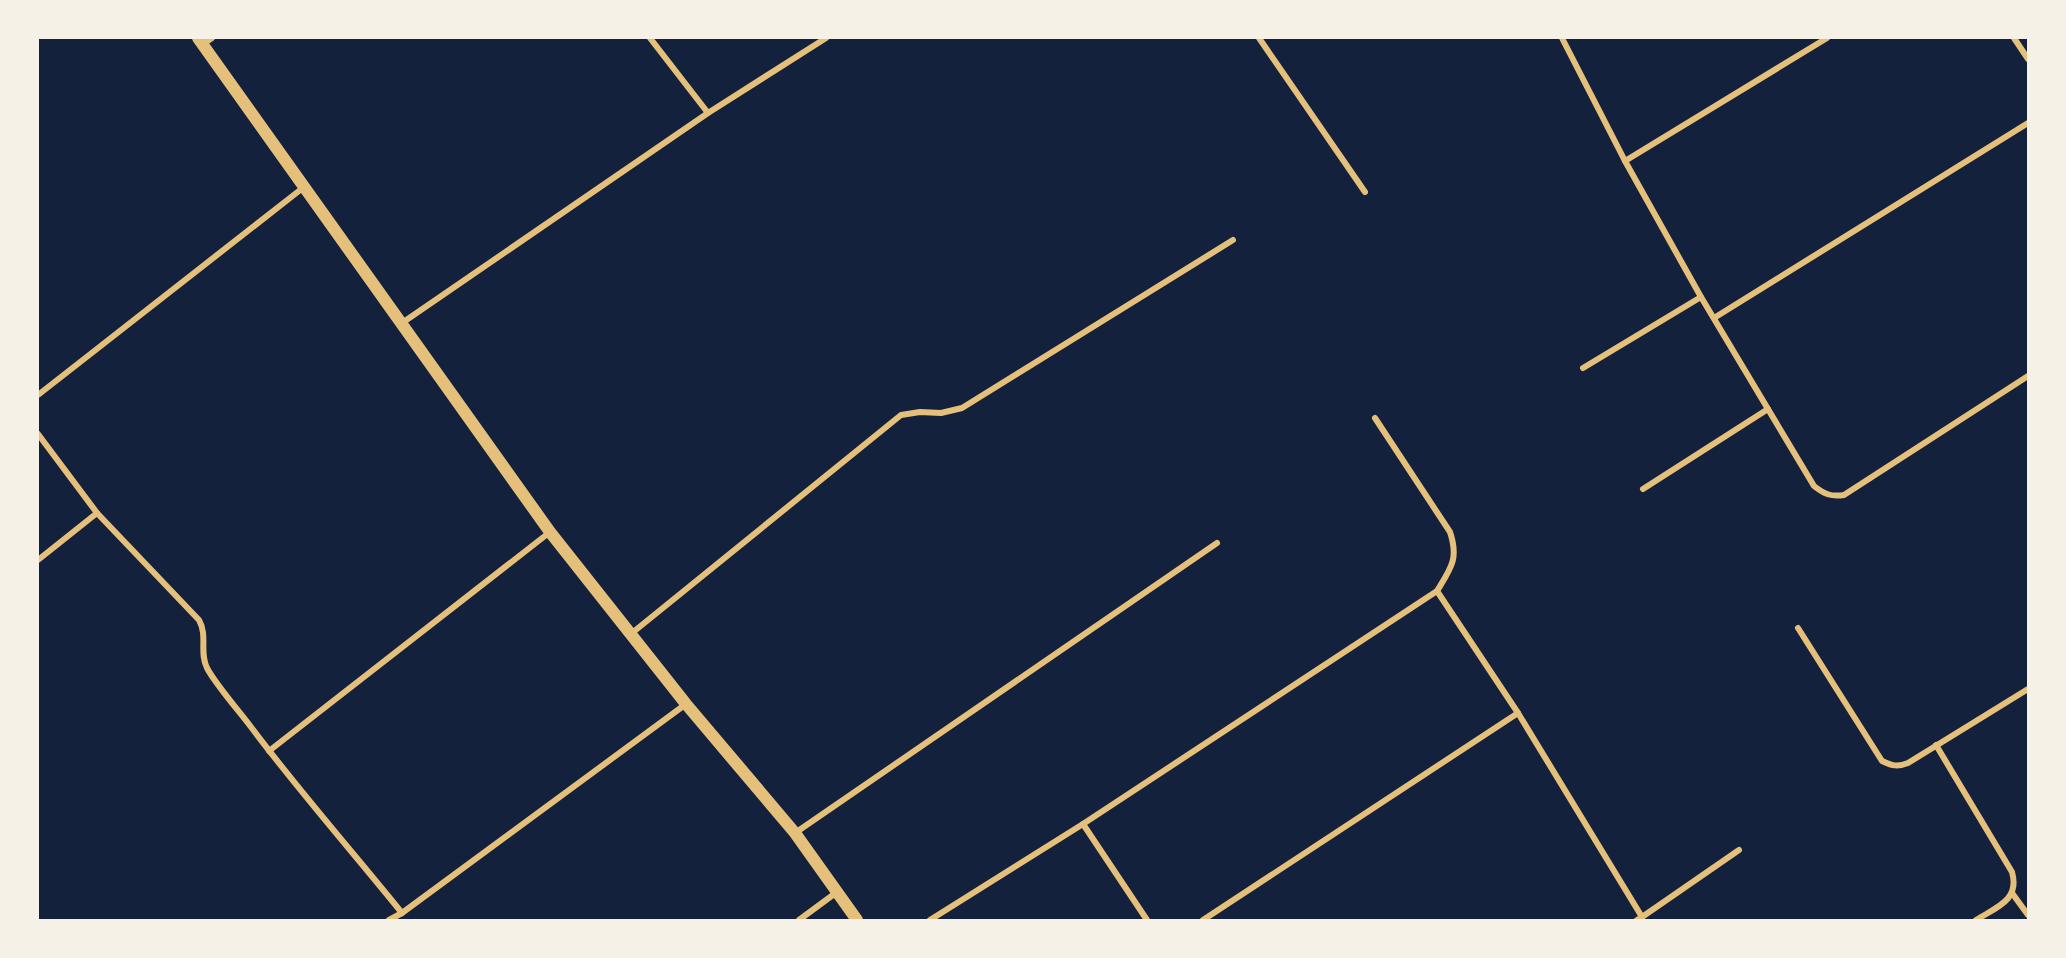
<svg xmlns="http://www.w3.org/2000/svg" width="2066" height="958" font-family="Georgia,serif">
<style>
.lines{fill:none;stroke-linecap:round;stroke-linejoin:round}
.minor{stroke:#e5c07b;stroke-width:6}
.secondary{stroke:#e5c07b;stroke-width:12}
</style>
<rect width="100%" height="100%" fill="#14213d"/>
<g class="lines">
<g class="minor">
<polyline points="650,38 708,113"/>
<polyline points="1259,38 1365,192"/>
<path d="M 1562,38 L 1625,161 L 1701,297 L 1814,486 C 1824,494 1831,497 1844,495 L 2028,376"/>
<polyline points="2014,38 2028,59"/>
<polyline points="203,44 212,38"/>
<polyline points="1625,161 1827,38"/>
<polyline points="1714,318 2028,123"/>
<polyline points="402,323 708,113 826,38"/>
<polyline points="1583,368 1701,297"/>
<polyline points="38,395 304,187"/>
<path d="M 38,434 L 97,513 L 199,620 C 208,636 199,652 207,668 C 216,685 239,711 251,727 C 299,791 352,851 402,913"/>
<polyline points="1643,489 1768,409"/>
<polyline points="38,560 97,513"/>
<polyline points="1437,591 1518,713 1642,917 1637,920"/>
<path d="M 1798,628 L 1882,761 C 1892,766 1898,767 1908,763 L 2028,689"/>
<polyline points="632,633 901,415 920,412 941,413 962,408 1233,240"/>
<path d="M 1936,745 L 2012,872 C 2020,900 1997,907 1976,920"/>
<polyline points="269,751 550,532"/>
<polyline points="1083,824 1147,920"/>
<polyline points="795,833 1217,543"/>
<polyline points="2012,893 2028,915"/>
<polyline points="1642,917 1739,850"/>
<polyline points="389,920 402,913 686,704"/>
<polyline points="799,920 837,892"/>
<path d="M 930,920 L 1083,824 L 1437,591 C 1451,568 1459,559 1450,532 L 1375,418"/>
<polyline points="1203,920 1518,713"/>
</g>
<polyline class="secondary" points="198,38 550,532 686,704 795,833 857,920"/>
</g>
<rect width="2066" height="958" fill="none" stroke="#f6f1e7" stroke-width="78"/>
</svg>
